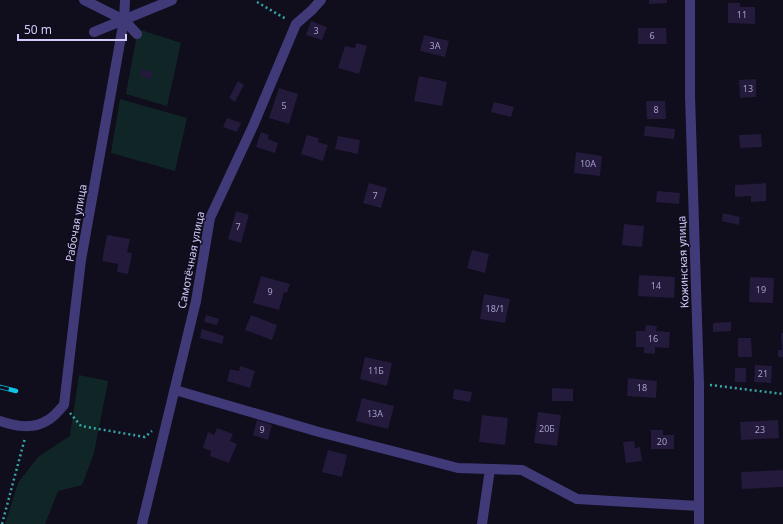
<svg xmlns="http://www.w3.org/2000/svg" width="783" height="524" font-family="'Noto Sans',sans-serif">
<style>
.green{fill:#102626}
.building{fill:#231a3c}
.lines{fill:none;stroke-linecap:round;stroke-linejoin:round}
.path{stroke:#33a8a7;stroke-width:2.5;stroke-dasharray:2 3;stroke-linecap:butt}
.minor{stroke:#403a79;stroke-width:10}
.rail-casing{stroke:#0dc4e6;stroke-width:4.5}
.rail{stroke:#100d1c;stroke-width:3;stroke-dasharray:9;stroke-linecap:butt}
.labels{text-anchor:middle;stroke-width:3;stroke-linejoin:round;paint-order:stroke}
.number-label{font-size:9px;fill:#a79fcc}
.street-label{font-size:11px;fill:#d3cbfc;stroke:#100d1c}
</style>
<rect width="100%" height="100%" fill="#100d1c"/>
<g class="green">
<polygon points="138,29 181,43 167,106 126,94"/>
<polygon points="120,99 187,118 175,171 111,153"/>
<polygon points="79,375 108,381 94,453 82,485 58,491 45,524 5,524 18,483 38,457 70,436"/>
</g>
<g class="building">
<polygon points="649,0 667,0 667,3 649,4"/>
<polygon points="728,3 740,3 740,7 755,7 755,24 728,23"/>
<polygon points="311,21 327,27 322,40 306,35"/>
<polygon points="638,28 666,28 667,44 638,44"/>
<polygon points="424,35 449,41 445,57 420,51"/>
<polygon points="356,43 367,46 359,74 338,68 345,46 355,48"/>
<polygon points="142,69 153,72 151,80 140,76"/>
<polygon points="419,76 447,82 442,106 414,101"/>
<polygon points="756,79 756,97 740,98 739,80"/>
<polygon points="238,81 244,85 235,102 229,98"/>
<polygon points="279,88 298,94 289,124 269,118"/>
<polygon points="646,101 665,101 666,119 647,119"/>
<polygon points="494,102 514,107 511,117 491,112"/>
<polygon points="227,118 241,123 237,132 223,127"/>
<polygon points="645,126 675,129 674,139 644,136"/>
<polygon points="261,132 269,135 268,139 278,143 275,153 256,147"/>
<polygon points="761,134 762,147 740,148 739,135"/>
<polygon points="307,135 319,138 318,142 328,145 323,161 301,154"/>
<polygon points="338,136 360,140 358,154 335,149"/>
<polygon points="576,152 602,156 600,176 574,173"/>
<polygon points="369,183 387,188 381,208 363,203"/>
<polygon points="766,183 766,201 751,202 751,196 735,197 735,185"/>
<polygon points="657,191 680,193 679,204 656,202"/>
<polygon points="236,211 249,215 241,243 228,239"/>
<polygon points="723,213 740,217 739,225 722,221"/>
<polygon points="624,224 644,226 642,247 622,245"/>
<polygon points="107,235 130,239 127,252 132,253 128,274 117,272 118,264 102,261"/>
<polygon points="472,250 489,254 485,273 467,268"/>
<polygon points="639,275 675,277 674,298 638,296"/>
<polygon points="261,276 290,284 287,293 284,292 279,310 253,303"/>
<polygon points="750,277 774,278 773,303 749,302"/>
<polygon points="484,294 510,299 505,323 480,319"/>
<polygon points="206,315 219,319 217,325 204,322"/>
<polygon points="251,315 277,325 272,340 245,330"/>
<polygon points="731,322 731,331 713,332 713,323"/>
<polygon points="646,325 657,326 656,331 670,332 669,348 655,347 655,354 644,353 644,347 636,347 636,331 645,331"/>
<polygon points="202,329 224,336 222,344 200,338"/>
<polygon points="781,333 783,333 783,357 778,357 778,350 782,350"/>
<polygon points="738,338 751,338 752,357 738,357"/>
<polygon points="365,357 392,363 387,386 360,379"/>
<polygon points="755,365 772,366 771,383 754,382"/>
<polygon points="240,366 255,371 250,388 227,381 230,369 239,371"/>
<rect x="735" y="368" width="11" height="14"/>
<polygon points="628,378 657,381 656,398 627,396"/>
<polygon points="552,388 573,389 573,401 552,401"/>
<polygon points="454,389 472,392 470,402 453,399"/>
<polygon points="362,398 394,406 388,429 356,421"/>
<polygon points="538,412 561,415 557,446 534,443"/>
<polygon points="482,415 508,418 505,445 479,442"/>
<polygon points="257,420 272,425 268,440 253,435"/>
<polygon points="778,420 779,438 741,440 740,422"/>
<polygon points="217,428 233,434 230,441 237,444 229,463 210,456 211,451 203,448 208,432 214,435"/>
<polygon points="651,430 663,430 663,435 674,435 674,449 651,449"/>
<polygon points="634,441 635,448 640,447 642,461 626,463 623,442"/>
<polygon points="328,450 347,455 342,477 322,472"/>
<polygon points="783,470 783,487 742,489 741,472"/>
</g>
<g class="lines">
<g class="path">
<polyline points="257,2 286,19"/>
<polyline points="710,385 783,394"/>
<polyline points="70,413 81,426 145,437 152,431"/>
<polyline points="2,524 25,438"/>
</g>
<g class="minor">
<polyline points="84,0 124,20 137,34"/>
<polyline points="690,0 690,95 699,384 699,524"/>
<polyline points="94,32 172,0"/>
<polyline points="175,390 319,432 458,468 522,470 577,499 699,506"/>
<path d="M 0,421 C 15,426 33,430 48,420 C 54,417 59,410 64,405 L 81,260 L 124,20 L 125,0"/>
<polyline points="142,524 196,301 210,218 253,126 296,24 312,10 321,0"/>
<polyline points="482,524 490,469"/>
</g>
<defs>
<polyline id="rail" points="0,387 16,391"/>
</defs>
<use href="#rail" class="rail-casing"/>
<use href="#rail" class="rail"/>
</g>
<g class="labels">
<g class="number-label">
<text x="742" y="18">11</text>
<text x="316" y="34">3</text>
<text x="652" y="39">6</text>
<text x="435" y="49">3А</text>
<text x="748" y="92">13</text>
<text x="284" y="109">5</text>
<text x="656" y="113">8</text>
<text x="588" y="167">10А</text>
<text x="375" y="199">7</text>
<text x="238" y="230">7</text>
<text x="656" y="289">14</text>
<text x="761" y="293">19</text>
<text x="270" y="295">9</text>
<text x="495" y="312">18/1</text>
<text x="653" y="342">16</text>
<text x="376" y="374">11Б</text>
<text x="763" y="377">21</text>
<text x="642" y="391">18</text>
<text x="375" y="417">13А</text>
<text x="547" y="432">20Б</text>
<text x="262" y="433">9</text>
<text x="760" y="433">23</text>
<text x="662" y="445">20</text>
</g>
<g class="street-label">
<text transform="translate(76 223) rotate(-80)" y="4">Рабочая улица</text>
<text transform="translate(191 260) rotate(-79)" y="4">Самотёчная улица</text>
<text transform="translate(683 262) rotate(-92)" y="4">Кожинская улица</text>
</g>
</g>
<path d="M18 34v6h108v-6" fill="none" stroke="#d3cbfc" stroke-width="2"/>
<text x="24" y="34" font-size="12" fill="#d3cbfc" stroke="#100d1c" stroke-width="3" paint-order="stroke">50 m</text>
</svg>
